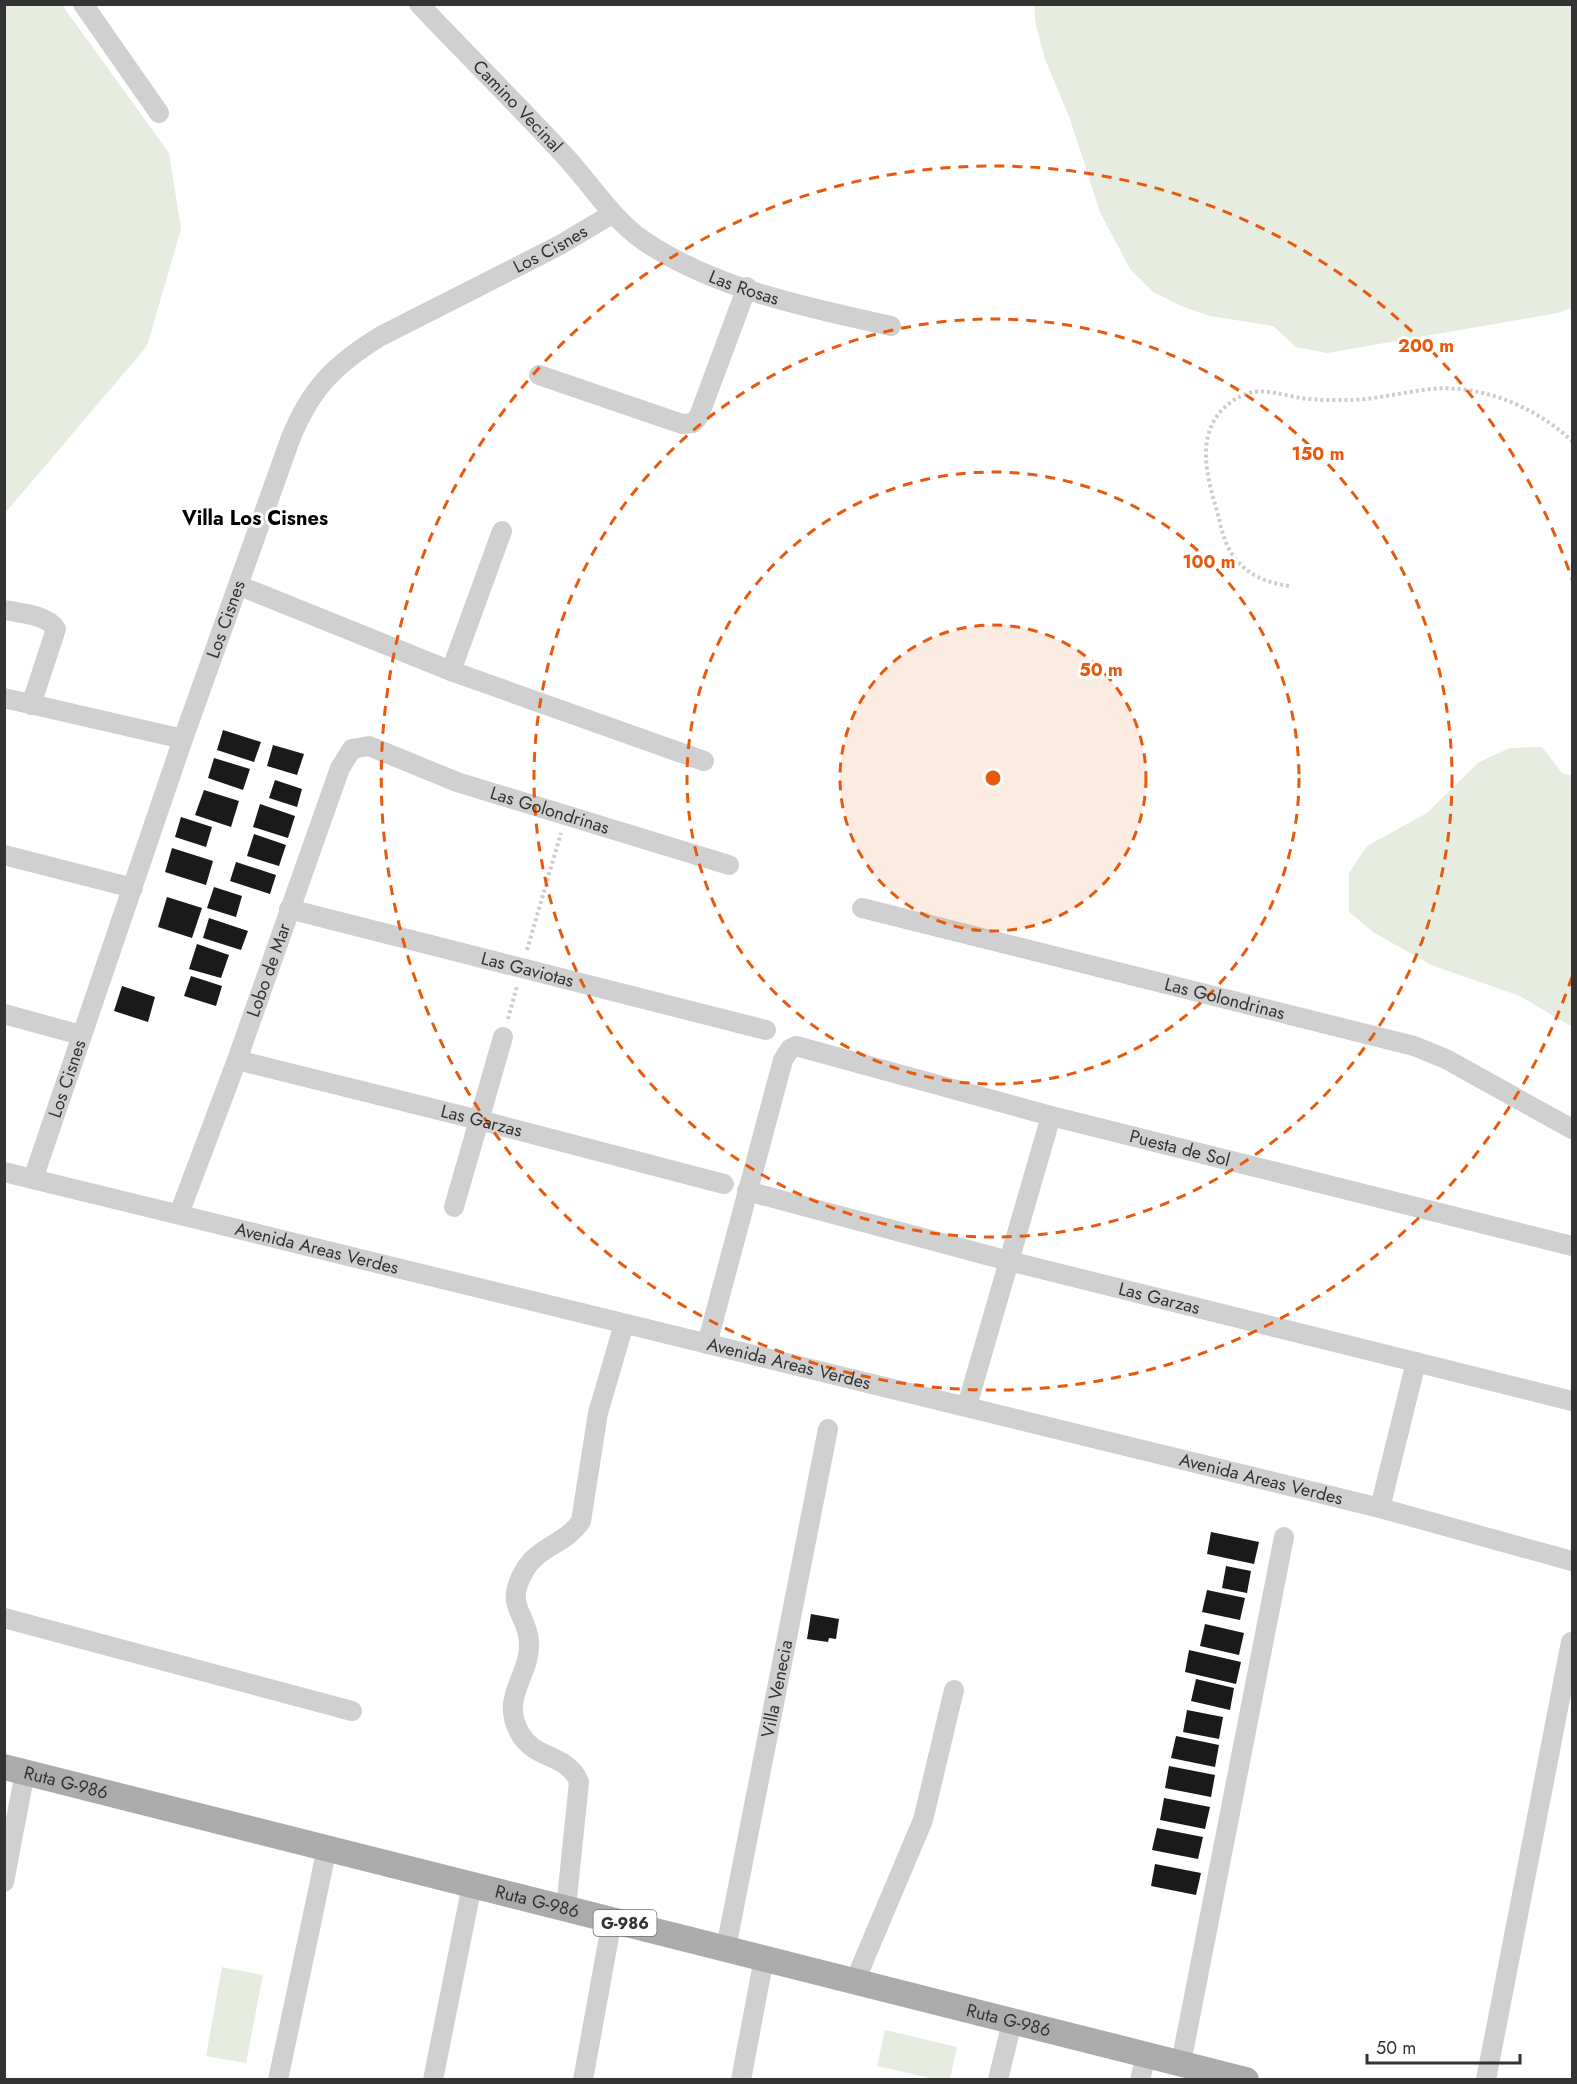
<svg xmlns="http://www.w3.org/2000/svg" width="1577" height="2084" font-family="Jost,sans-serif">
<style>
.green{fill:#e6ecdf}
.building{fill:#1a1a1a}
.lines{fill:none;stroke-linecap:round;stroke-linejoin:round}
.path{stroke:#cdcdcd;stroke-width:4;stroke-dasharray:3 3;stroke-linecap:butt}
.minor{stroke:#d0d0d0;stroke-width:20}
.major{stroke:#ababab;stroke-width:26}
.ring{fill:none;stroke:#e8590c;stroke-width:3;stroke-dasharray:10 8}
.labels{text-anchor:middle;stroke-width:6;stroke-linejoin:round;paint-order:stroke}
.shield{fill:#fff;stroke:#707070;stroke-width:1.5}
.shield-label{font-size:16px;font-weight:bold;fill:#333}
.street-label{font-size:18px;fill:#333;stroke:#fff}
.neighbourhood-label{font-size:20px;font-weight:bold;fill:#000;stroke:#fff}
.centre{fill:#e8590c;stroke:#fff;stroke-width:3}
.ring-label{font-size:18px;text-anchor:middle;font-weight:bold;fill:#e8590c;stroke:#fff;stroke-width:6;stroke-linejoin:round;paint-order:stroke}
</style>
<rect width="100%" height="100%" fill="#fff"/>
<g class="green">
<polygon points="5,4 62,5 169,153 181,229 147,346 5,513"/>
<polygon points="1034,5 1572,5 1572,308 1558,313 1327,353 1296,347 1273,326 1210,316 1181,306 1153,292 1130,269 1100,212 1070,119 1045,59 1036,26"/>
<polygon points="1542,747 1562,773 1572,776 1572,1027 1520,996 1431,965 1373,932 1349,912 1349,873 1367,846 1427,813 1479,762 1510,748"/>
<polygon points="222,1967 263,1975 246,2063 206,2056"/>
<polygon points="885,2030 957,2047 950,2079 935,2079 877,2066"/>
</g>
<g class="building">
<polygon points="223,730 261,742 254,762 217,750"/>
<polygon points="273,745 304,754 297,775 267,766"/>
<polygon points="214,758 250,769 243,790 208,778"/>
<polygon points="275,780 302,789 297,807 269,798"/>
<polygon points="204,790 239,801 231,827 195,815"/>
<polygon points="260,804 295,816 288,838 253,827"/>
<polygon points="181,817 212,827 206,847 175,837"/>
<polygon points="254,834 286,845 279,866 247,856"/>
<polygon points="172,848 213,861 206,885 165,872"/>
<polygon points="236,862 276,875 270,894 230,881"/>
<polygon points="214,887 242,896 236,917 207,908"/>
<polygon points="167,897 202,908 192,938 158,927"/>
<polygon points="209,918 248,931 241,950 203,938"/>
<polygon points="197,944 229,955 221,978 189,969"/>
<polygon points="191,976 222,986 216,1006 184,996"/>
<polygon points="122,986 155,997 148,1022 114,1011"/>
<polygon points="1211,1532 1259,1542 1254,1564 1207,1554"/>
<polygon points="1226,1566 1251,1571 1247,1593 1222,1588"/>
<polygon points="1207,1590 1245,1598 1240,1620 1202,1612"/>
<polygon points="811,1614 839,1619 836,1639 829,1638 828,1642 807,1639"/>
<polygon points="1205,1624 1244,1633 1239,1655 1200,1646"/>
<polygon points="1189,1650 1241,1662 1236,1684 1185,1672"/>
<polygon points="1196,1679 1234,1688 1230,1710 1191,1701"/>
<polygon points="1187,1710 1223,1717 1219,1739 1183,1732"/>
<polygon points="1176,1736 1219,1745 1215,1767 1171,1758"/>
<polygon points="1169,1766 1215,1775 1211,1797 1165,1788"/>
<polygon points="1164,1798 1210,1807 1205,1829 1160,1820"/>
<polygon points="1157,1828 1203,1837 1198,1859 1152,1850"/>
<polygon points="1155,1864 1201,1873 1196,1895 1151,1886"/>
</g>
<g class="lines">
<g class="path">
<path d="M 1289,586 C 1270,583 1254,578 1240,564 C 1225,549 1222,531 1217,511 C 1206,474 1194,429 1231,402 C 1251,387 1268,391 1291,396 C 1307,400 1324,400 1341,400 C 1372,401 1401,392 1431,389 C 1481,384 1536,407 1572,441"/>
<polyline points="527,950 561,833"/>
<polyline points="508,1019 517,986"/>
</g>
<g class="minor">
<polyline points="83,4 159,113"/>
<path id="s1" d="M 419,4 C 467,55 517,104 564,155 C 591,184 611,218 644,241 C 715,289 809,308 891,326"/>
<polyline points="539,375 682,424 693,423 699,416 747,287"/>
<polyline points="240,586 451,671 704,761"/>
<path d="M 4,610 C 20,613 48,615 56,629 L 31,705"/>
<polyline points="451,671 502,531"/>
<polyline points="4,698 183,739"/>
<polyline points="4,855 133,888"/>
<path id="s2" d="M 862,908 L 1414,1046 L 1446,1059 L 1572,1129"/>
<path id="s3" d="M 289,909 L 766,1030"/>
<polyline points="4,1014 81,1035"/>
<path id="s4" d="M 237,1060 L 479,1120 L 724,1184"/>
<path id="s5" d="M 4,1172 L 1380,1508 L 1572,1561"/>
<path id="s6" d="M 33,1179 L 183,739 L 290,440 C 310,389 335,364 381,336 L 560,245 L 612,214"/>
<path id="s7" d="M 747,1191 L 1009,1261 L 1572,1401"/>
<polyline points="454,1207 503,1037"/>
<path id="s8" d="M 179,1214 L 237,1060 L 340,768 L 352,749 L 369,746 L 457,782 L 729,865"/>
<path id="s9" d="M 707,1344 L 783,1060 L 790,1049 L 796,1046 L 1051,1116 L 1572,1246"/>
<polyline points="967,1406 1051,1116"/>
<polyline points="1380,1508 1416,1362"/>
<polyline points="4,1618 352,1711"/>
<polyline points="4,1882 25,1772"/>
<path d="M 566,1908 L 579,1782 C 568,1754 536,1760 521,1735 C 498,1698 531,1676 529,1642 C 527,1611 502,1607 526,1568 C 540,1546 567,1543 581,1521 L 598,1413 L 624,1324"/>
<path id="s10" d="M 726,1948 L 828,1429"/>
<polyline points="855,1981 923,1820 954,1690"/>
<polyline points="1181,2063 1284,1537"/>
<polyline points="278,2080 327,1848"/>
<polyline points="433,2080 472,1885"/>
<polyline points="583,2080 612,1920"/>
<polyline points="741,2080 764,1958"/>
<polyline points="998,2080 1012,2022"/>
<polyline points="1140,2080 1146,2055"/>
<polyline points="1486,2080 1571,1642"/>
</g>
<path class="major" id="s11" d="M 4,1767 L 1246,2080"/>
</g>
<circle cx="993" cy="778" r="153" fill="#e8590c" fill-opacity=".12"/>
<g class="ring">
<circle cx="993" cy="778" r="153"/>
<circle cx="993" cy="778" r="306"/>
<circle cx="993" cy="778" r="459"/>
<path d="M1572 977A612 612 0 1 1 1572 579"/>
</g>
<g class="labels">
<rect class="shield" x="593.5" y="1910" width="63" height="26" rx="4.5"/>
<g class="shield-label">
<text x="625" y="1929">G-986</text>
</g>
<g class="street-label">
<text dy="6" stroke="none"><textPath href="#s1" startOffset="142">Camino Vecinal</textPath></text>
<text dy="6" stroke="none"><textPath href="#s6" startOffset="1114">Los Cisnes</textPath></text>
<text dy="6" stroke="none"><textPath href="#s1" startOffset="438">Las Rosas</textPath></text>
<text dy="6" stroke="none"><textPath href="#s6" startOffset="592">Los Cisnes</textPath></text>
<text dy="6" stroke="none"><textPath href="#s8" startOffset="706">Las Golondrinas</textPath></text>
<text dy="6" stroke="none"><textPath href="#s8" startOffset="260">Lobo de Mar</textPath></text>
<text dy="6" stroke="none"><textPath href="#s3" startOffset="246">Las Gaviotas</textPath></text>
<text dy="6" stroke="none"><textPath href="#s2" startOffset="374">Las Golondrinas</textPath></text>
<text dy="6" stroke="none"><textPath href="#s6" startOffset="106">Los Cisnes</textPath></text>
<text dy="6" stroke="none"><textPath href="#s4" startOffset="252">Las Garzas</textPath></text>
<text dy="6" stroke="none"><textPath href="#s9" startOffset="711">Puesta de Sol</textPath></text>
<text dy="6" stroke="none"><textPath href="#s5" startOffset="322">Avenida Areas Verdes</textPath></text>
<text dy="6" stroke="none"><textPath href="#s7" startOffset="426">Las Garzas</textPath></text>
<text dy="6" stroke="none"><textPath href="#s5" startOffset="808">Avenida Areas Verdes</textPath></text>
<text dy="6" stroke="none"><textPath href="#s5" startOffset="1294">Avenida Areas Verdes</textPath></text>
<text dy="6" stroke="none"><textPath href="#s10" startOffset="264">Villa Venecia</textPath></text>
<text dy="6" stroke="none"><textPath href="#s11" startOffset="64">Ruta G-986</textPath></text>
<text dy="6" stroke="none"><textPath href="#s11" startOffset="550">Ruta G-986</textPath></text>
<text dy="6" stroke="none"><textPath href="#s11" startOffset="1036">Ruta G-986</textPath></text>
</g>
<g class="neighbourhood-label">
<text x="255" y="525">Villa Los Cisnes</text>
</g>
</g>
<circle cx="993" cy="778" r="9" class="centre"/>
<g class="ring-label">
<text x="1426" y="352">200 m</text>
<text x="1318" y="460">150 m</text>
<text x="1209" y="568">100 m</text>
<text x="1101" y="676">50 m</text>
</g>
<rect width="1577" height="2084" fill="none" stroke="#333333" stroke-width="12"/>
<path d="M1367 2054v9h153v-9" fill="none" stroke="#333333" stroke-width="3"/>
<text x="1376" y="2054" font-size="18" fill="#333333" stroke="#ffffff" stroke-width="4.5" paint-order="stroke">50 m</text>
</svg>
